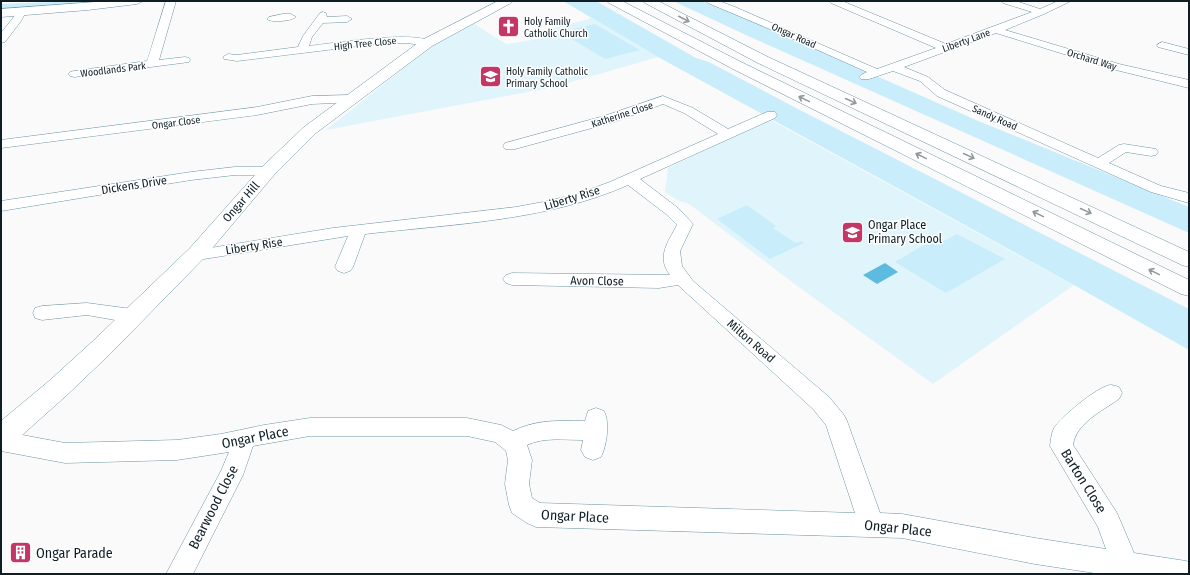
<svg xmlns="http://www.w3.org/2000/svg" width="1190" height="575" font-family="'Fira Sans Condensed',sans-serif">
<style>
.built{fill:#e0f4fc}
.green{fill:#caedfc}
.water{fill:#5cbbde}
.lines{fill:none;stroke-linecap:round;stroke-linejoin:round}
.street-casing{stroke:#6d95a5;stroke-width:1}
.secondary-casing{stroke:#6d95a5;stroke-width:1}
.highway-casing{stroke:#6d95a5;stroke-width:1}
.street{fill:#fff;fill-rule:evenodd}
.secondary{fill:#fff;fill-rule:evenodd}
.highway{fill:#fff;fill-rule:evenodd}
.oneway{stroke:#939a9c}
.labels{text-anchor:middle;stroke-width:3;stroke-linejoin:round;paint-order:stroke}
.far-poi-label{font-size:10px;fill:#0e1e24;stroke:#fff;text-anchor:start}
.far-street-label{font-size:10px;fill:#0e1e24;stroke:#fff}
.street-label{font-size:12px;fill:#0e1e24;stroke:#fff}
.poi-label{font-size:12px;fill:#0e1e24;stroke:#fff;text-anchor:start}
.near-street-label{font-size:14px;fill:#0e1e24;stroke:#fff}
.near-poi-label{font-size:14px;fill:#0e1e24;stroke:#fff;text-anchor:start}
</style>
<rect width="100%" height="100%" fill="#fafafa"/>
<g class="built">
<polygon points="592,18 658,57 554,87 326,130 430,47 473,23 506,44 545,38 547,30"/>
<polygon points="769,119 1016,254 1074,285 933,384 796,285 689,204 677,200 665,192 668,168"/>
</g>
<g class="green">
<polygon points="72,1 115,1 1,10 1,4"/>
<polygon points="563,1 596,1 696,58 709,62 796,108 1189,309 1189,350 1074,285 658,57"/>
<polygon points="673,1 701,1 741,16 976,120 1189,207 1189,233 746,35"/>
<polygon points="595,24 640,50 605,59 560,32"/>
<polygon points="747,205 776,226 773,228 796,243 801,241 804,243 770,259 717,219"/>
<polygon points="957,234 1005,259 946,293 895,262 937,237 944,241"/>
</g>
<polygon class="water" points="885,263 898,272 877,284 863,275"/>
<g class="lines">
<defs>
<g id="street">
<polygon points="166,1 176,1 159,60 185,57 189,58 190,60 189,62 74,77 70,76 68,74 70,72 74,71 147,61"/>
<polygon points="706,1 719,1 735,7 877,69 936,48 831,3 829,1 842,1 946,44 1032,12 1003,3 1001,1 1016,1 1040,9 1058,1 1071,1 1044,14 1005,30 1119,64 1189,80 1189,88 1112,69 996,33 904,67 928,77 945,90 1098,158 1119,145 1124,144 1156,149 1158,152 1156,155 1151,156 1126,152 1109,163 1161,186 1189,193 1189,203 1151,192 937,96 920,81 893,71 869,79 861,79 859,77 861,75 867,72 791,38 708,3"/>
<polygon points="21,9 26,12 21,21 5,42 1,43 1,33 13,18 18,10"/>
<path d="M 323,12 L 326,13 L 327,17 L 347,16 L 352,19 L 347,22 L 323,23 L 312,37 L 309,46 C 329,44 420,29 432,43 L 427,46 L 407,43 L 384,43 L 237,61 L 224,59 L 223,57 L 228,54 L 237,55 L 298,47 L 303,36 L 320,13 Z"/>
<path d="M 283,14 L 291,14 L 296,17 C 292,21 271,23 267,19 L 269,17 Z"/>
<polygon points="1162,42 1189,49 1189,55 1158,47 1157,45"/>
<polygon points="351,95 355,96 357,99 355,102 312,104 257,115 1,148 1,140 257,107 312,96"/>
<path d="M 663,96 L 693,108 L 728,129 L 767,112 L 775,112 L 777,115 L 775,118 L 640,179 L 678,208 L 693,224 L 680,251 L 682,266 L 693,281 L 829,397 L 844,415 L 847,421 L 880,513 L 902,514 L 1035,538 L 1106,549 L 1098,527 L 1050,446 C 1051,440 1051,434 1054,428 C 1061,417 1097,387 1110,385 C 1113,385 1116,386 1119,387 L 1122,393 L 1119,399 C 1102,411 1076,423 1073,445 L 1117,513 L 1134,553 L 1186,561 L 1189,562 L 1189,574 L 1101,574 L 1035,564 L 902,538 L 536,527 L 527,523 L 512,513 L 509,505 L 505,484 L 508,460 L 506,451 L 495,442 L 467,436 L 310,436 L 253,446 L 243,475 L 193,574 L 166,574 L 221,471 L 229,452 L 177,460 L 65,463 L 1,451 L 1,431 L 65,443 L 177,440 L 221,434 L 264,425 L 310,418 L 467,418 L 501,425 L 513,431 C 538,419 558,421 585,421 L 588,411 L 596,408 L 604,411 C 610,422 607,445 601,457 L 593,460 L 585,457 L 581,450 L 583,440 C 564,440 544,437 527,445 L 532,460 L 529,484 L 532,498 L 540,503 L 855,513 L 826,425 L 813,409 L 678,285 L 659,288 L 512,285 L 506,283 L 503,279 L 506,275 L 512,273 L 670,275 C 656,257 668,242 677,225 L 666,214 L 628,185 C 547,221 453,224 365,234 L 353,267 L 350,271 L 344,273 L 338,271 L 335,267 L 348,236 L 204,259 L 191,257 L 189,253 L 191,249 L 197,248 L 204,249 L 333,228 L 516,207 L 543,202 L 577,194 L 610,182 L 718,134 L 684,113 L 663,104 L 614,122 L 515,149 L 505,149 L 503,146 L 505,143 L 604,116 Z"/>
<polygon points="235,167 268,167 273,168 275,171 273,174 268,175 235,175 191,180 1,211 1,201 191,172"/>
<polygon points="87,303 132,309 139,311 141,316 139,321 132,323 87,315 42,320 35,318 33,313 35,308 42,306"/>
</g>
<g id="secondary">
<polygon points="109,1 143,1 137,4 88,10 1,17 1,9"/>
<polygon points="498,1 513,1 511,3 432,46 316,133 274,175 204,258 111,353 67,395 11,445 1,449 1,421 49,381 93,341 190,248 262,167 304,127 422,40"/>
</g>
<g id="highway">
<polygon points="607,1 622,1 743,63 1189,280 1189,296 1181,294 733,69 609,3"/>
<polygon points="643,1 658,1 768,57 1189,252 1189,267 1182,265 758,63 645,3"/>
</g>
</defs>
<use href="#street" class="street-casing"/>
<use href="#secondary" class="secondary-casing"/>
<use href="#highway" class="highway-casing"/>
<use href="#street" class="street"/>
<use href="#secondary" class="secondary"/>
<use href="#highway" class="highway"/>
</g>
<defs><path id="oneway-shaft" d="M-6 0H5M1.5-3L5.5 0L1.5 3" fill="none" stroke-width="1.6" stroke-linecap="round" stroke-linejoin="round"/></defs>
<g class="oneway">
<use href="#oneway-shaft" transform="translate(684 19) rotate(27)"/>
<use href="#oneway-shaft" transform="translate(804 99) rotate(-154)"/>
<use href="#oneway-shaft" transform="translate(851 101) rotate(25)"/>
<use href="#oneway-shaft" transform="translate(921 156) rotate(-154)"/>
<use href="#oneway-shaft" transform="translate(969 156) rotate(25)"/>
<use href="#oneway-shaft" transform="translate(1086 211) rotate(25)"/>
<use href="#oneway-shaft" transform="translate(1038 214) rotate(-154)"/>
<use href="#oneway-shaft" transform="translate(1154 272) rotate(-154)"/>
</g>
<defs>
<symbol id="church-square" viewBox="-11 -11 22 22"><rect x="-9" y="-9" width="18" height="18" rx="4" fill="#c43666" stroke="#fff"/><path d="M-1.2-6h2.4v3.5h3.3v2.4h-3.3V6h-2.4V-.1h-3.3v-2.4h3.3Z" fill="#fff"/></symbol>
<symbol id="school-square" viewBox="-11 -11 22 22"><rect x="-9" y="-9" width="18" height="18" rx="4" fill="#c43666" stroke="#fff"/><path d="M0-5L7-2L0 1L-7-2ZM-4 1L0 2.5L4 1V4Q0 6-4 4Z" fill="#fff"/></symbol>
<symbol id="building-square" viewBox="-11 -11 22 22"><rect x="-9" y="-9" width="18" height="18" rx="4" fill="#c43666" stroke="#fff"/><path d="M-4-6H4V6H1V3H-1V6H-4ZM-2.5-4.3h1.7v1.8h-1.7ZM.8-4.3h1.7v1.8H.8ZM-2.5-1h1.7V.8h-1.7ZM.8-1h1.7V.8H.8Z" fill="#fff"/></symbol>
</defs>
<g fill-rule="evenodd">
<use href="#church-square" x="496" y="14" width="25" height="25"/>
<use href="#school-square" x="478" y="64" width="25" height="25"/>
<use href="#school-square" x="840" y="220" width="25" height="25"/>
<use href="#building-square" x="8" y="540" width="25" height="25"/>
</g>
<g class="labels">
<g class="far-poi-label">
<text x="524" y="25">Holy Family<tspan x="524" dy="12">Catholic Church</tspan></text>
<text x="506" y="75">Holy Family Catholic<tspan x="506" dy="12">Primary School</tspan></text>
</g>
<g class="far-street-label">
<text transform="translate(794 35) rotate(24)" y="4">Ongar Road</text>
<text transform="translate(966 40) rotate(-20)" y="4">Liberty Lane</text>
<text transform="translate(365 43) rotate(-6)" y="4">High Tree Close</text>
<text transform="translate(1092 59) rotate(17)" y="4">Orchard Way</text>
<text transform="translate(113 69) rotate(-7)" y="4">Woodlands Park</text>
<text transform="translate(622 114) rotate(-18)" y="4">Katherine Close</text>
<text transform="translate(995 117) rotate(24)" y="4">Sandy Road</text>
<text transform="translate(176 122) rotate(-7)" y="4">Ongar Close</text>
</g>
<g class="street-label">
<text transform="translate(134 185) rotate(-9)" y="4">Dickens Drive</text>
<text transform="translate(572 198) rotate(-17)" y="4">Liberty Rise</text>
<text transform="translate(241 202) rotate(-49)" y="4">Ongar Hill</text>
<text transform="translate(254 246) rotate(-9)" y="4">Liberty Rise</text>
<text transform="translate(597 281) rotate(1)" y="4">Avon Close</text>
<text transform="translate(751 341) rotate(41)" y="4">Milton Road</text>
</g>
<g class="poi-label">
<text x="868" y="229">Ongar Place<tspan x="868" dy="14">Primary School</tspan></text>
</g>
<g class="near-street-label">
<text transform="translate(255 437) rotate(-11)" y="5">Ongar Place</text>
<text transform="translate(1084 481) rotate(58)" y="5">Barton Close</text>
<text transform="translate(213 507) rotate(-63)" y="5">Bearwood Close</text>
<text transform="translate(575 516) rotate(3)" y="5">Ongar Place</text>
<text transform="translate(898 528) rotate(6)" y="5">Ongar Place</text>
</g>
<g class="near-poi-label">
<text x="36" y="558">Ongar Parade</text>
</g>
</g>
<rect width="1190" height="575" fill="none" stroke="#0e1e24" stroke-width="4"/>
</svg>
